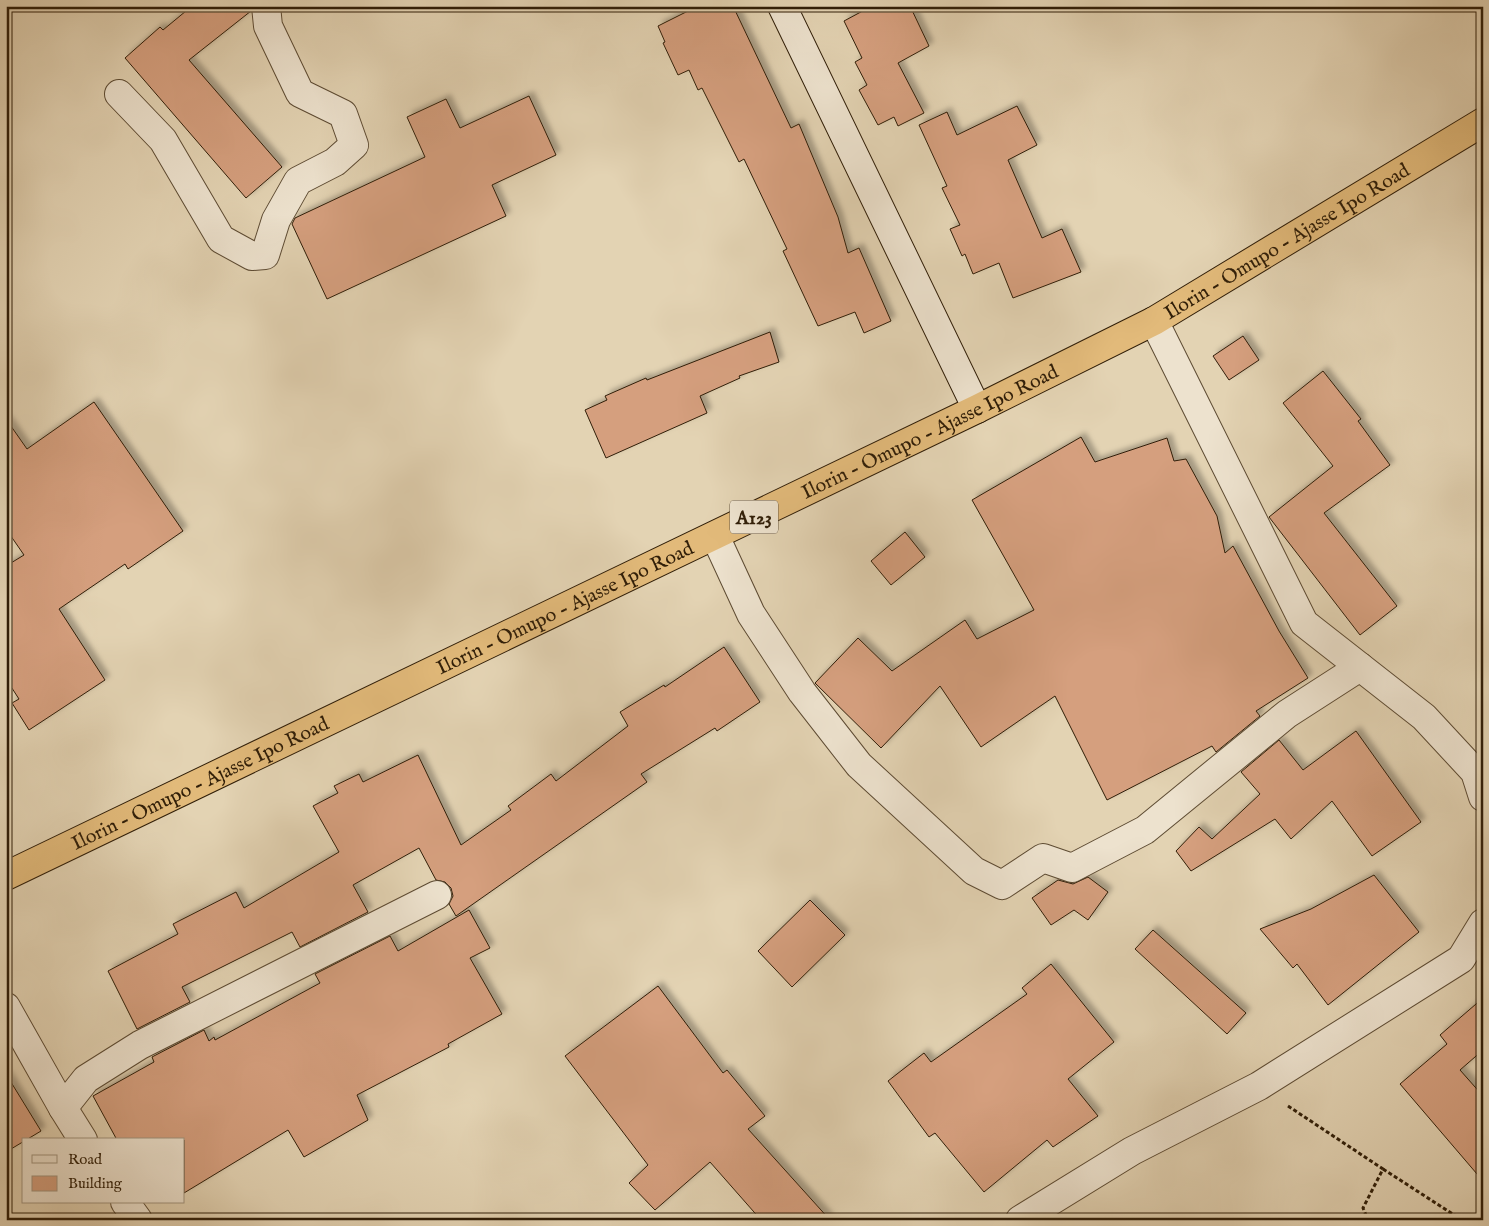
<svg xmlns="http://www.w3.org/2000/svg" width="1489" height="1226" font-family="'IM FELL English',serif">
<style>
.building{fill:#d59f7e;stroke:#301e08;filter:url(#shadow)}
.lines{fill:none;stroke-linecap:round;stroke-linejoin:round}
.minor-casing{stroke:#5d4b33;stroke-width:30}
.secondary-casing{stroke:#301e08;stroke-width:30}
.trunk-casing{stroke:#301e08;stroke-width:30}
.path{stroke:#301e08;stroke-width:3;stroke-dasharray:4 2.5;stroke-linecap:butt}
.minor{stroke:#ede2ce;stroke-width:28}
.secondary{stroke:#ede2ce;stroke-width:28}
.trunk{stroke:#e2ba7a;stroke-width:28}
.labels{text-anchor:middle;stroke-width:4.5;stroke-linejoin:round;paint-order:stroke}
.shield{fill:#ede2ce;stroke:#695943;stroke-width:1}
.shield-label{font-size:19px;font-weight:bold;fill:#301e08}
.street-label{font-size:20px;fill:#301e08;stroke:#ede2ce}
</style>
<defs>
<filter id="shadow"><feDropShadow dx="4.5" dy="-4.5" stdDeviation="2.5" flood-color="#0004"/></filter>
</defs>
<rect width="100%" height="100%" fill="#e3d3b3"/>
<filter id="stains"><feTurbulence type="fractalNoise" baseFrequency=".004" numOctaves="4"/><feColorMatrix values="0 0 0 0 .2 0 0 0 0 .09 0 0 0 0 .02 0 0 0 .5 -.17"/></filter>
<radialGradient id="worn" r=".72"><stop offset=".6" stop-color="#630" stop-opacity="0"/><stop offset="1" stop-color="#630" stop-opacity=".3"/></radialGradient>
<g class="building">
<polygon points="192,6 251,6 251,11 189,60 282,167 246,198 125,58 160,27 163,30"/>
<polygon points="698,6 733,6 791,128 799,124 838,217 848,253 859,248 891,321 864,333 855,312 818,326 783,251 787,249 744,159 739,162 702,88 698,90 689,70 678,75 663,43 665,42 658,26"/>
<polygon points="872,6 910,6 929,46 898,63 924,113 898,126 894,117 878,125 859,90 867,85 855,62 862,58 844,21"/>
<polygon points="529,96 556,155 492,185 506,216 327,299 292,224 295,218 425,157 407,117 446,99 460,128"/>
<polygon points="1017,106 1037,145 1008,160 1042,238 1062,229 1081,272 1013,298 999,263 973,274 965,254 962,256 950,229 960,225 942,188 947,186 919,125 947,112 957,135"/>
<polygon points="770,332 779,362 739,376 740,378 700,396 707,413 606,458 585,410 607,400 605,396 646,378 647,380"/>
<polygon points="1243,336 1259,360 1229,380 1213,356"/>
<polygon points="1323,371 1361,419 1358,421 1390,465 1324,513 1397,606 1360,635 1269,517 1333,466 1283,403"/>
<polygon points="94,402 183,531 128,569 125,564 59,609 105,680 29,730 12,703 19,699 6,679 6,566 24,555 6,529 6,419 27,449"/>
<polygon points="1081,437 1095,462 1167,438 1174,461 1186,459 1217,516 1225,553 1233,546 1279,631 1308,678 1256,711 1260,716 1216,752 1212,746 1107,800 1055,696 981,747 940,686 881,748 815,683 858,638 892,671 965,620 977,639 1034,610 972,500"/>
<polygon points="905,532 925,557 891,585 871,561"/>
<polygon points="724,647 760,702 717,731 715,728 641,774 647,782 456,916 449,904 453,896 451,888 445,882 436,880 419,848 353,885 368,912 300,947 292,932 182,987 190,1002 137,1029 108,971 178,934 173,924 236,892 244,908 339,852 313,806 338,793 334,786 359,774 363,782 418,755 461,845 511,810 508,806 551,774 556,781 628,726 620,712 664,685 665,687"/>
<polygon points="1356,731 1421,822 1372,856 1332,801 1291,839 1275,819 1191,871 1176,851 1199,827 1212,839 1260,794 1241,772 1279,740 1303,770"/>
<polygon points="1374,875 1419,932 1328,1005 1297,964 1293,968 1260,929 1311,909"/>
<polygon points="1088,877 1108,892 1088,920 1074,910 1051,925 1032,898 1058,880 1073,884"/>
<polygon points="810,900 845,935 792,987 758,951"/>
<polygon points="469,910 490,948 470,958 502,1014 448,1044 449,1047 357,1095 368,1120 304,1157 288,1130 184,1193 184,1140 117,1140 93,1096 154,1062 152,1057 204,1030 209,1041 214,1037 215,1040 320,983 315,974 390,936 398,951"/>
<polygon points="1153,930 1246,1013 1227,1034 1135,949"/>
<polygon points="1051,964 1114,1042 1068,1079 1098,1116 1053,1147 1047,1140 984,1192 935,1133 929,1137 888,1081 924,1053 931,1062 1027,994 1022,988"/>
<polygon points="658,986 723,1073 727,1070 765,1116 748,1129 830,1220 761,1220 710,1162 655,1210 629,1183 648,1165 565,1056"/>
<polygon points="1483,998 1483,1050 1460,1070 1483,1096 1483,1181 1400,1084 1447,1044 1440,1035"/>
<polygon points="6,1074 41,1131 6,1152"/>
</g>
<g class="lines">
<defs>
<g id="minor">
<polyline points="119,94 163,140 221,239 252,256 265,255 276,220 298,181 335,162 354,145 343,114 300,93 268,26 266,6"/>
<polyline points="1154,321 1304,623 1424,717 1475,772 1483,797"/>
<polyline points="715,536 751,614 802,692 859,765 974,871 1002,885 1043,858 1072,868 1145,830 1287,714 1360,667"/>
<polyline points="6,1007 63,1108 83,1140"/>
<polyline points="63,1108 86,1079 140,1045 437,895"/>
<polyline points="125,1202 138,1220"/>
<polyline points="1020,1220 1132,1151 1259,1086 1461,959 1483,923"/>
</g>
<polyline id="secondary" points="782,6 977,409"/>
<g id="trunk">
<path id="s1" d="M 6,876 L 977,409 L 1154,321 L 1483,122"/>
</g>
</defs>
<use href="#minor" class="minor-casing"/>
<use href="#secondary" class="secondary-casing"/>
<use href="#trunk" class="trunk-casing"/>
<g class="path">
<polyline points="1288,1106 1383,1169 1363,1208 1368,1220"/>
<polyline points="1383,1169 1462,1220"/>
</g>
<use href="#minor" class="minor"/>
<use href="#secondary" class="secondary"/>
<use href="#trunk" class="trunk"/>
</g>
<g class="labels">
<rect class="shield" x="730" y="500.5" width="48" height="33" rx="4"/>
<g class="shield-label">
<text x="754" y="524">A123</text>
</g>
<g class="street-label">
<text dy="7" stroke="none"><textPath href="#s1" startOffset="1430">Ilorin - Omupo - Ajasse Ipo Road</textPath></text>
<text dy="7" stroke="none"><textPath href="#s1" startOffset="1025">Ilorin - Omupo - Ajasse Ipo Road</textPath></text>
<text dy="7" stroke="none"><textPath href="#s1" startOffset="620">Ilorin - Omupo - Ajasse Ipo Road</textPath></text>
<text dy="7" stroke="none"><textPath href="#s1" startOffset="215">Ilorin - Omupo - Ajasse Ipo Road</textPath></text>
</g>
</g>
<rect width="1489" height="1226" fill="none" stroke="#e3d3b3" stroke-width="25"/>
<rect x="8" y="8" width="1474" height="1211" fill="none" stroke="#301e08" stroke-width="2.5"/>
<rect x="12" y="12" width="1464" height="1201" fill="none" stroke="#301e08"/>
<rect x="22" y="1138" width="162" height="65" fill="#ede2ce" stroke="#a1947f"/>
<rect x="32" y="1155" width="25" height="8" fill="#ede2ce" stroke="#a1947f"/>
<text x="68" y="1164" font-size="15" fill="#301e08">Road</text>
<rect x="32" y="1176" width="25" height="15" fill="#d59f7e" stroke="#a1947f"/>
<text x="68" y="1188" font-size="15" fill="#301e08">Building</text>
<rect width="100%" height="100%" filter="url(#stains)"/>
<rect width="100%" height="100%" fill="url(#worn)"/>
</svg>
